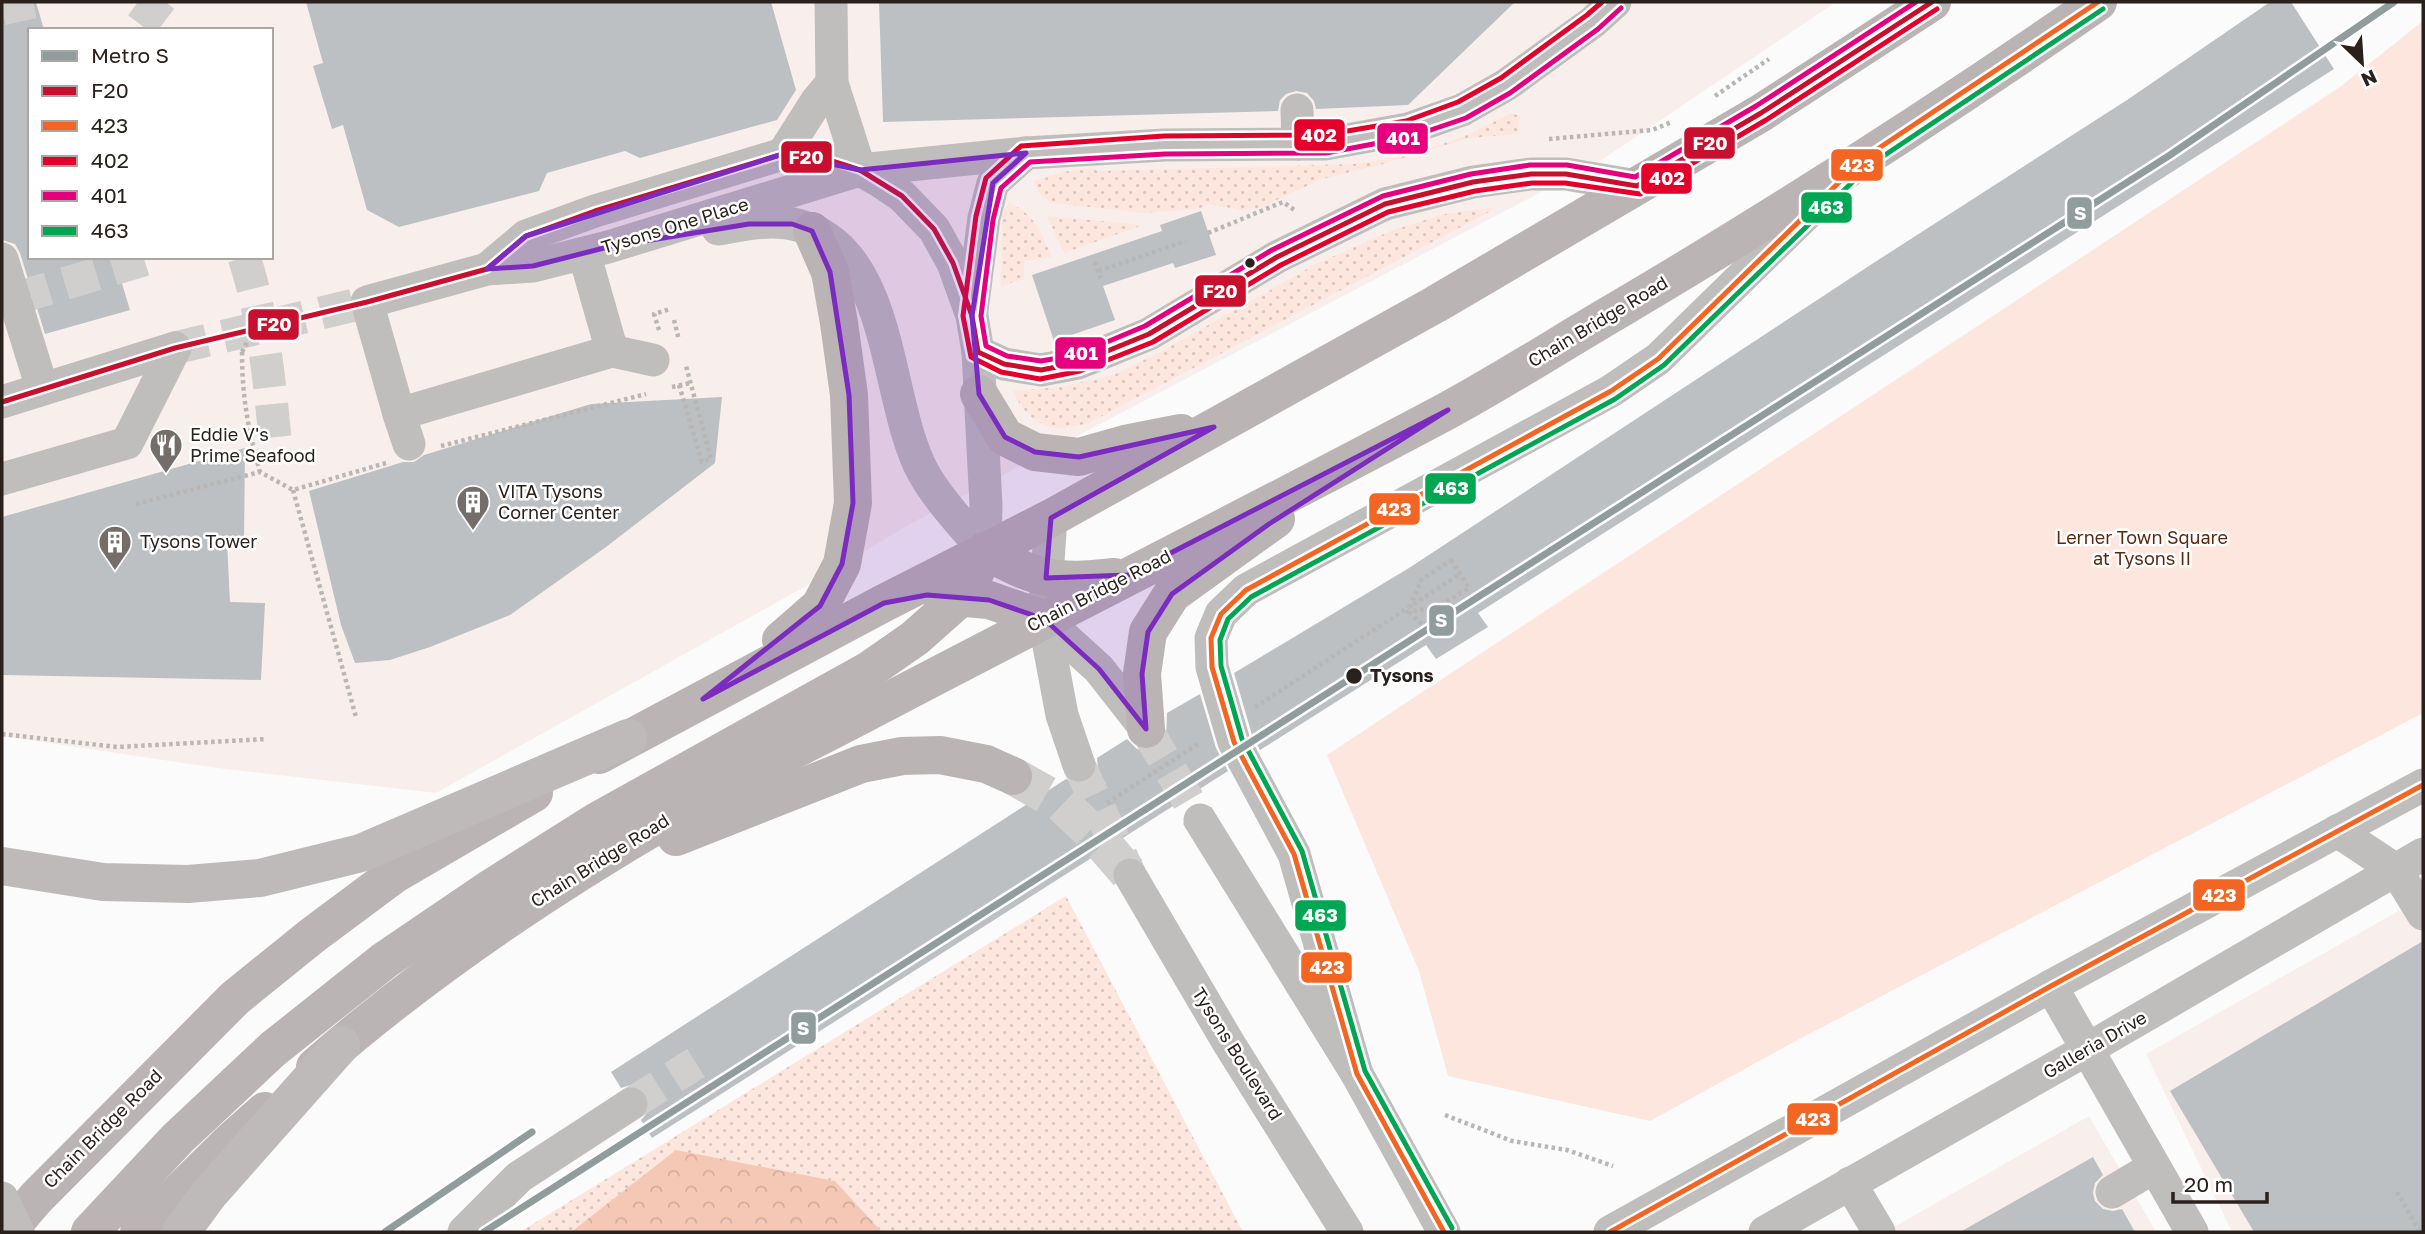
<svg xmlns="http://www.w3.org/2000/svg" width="2425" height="1234" font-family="'Golos Text',sans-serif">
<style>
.built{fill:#f8efec;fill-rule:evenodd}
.grass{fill:url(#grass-dots)}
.forest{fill:url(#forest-crowns)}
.park{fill:#fde6dd}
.building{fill:#bcc0c3}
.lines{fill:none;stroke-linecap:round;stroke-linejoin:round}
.minor-tunnel{stroke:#d1cfce;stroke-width:33;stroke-dasharray:33 17;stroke-linecap:butt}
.major-tunnel{stroke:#d1cfce;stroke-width:38;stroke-dasharray:38 19;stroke-linecap:butt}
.path{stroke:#b9b6b4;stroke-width:4.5;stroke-dasharray:3.5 3.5;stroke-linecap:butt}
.minor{stroke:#c0bebc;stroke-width:33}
.major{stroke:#bab5b4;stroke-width:38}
.highway{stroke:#bfbaba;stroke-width:38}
.path-bridge{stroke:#b9b6b4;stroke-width:4.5;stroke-dasharray:3.5 3.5;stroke-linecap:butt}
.minor-bridge{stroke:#c0bebc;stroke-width:33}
.bus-1-casing{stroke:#fff;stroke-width:10}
.bus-2-casing{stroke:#fff;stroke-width:10}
.bus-3-casing{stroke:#fff;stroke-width:10}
.bus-4-casing{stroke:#fff;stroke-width:10}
.bus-5-casing{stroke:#fff;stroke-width:10}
.bus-1{stroke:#c8102e;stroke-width:5}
.bus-2{stroke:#f26522;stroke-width:5}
.bus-3{stroke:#e4002b;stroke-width:5}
.bus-4{stroke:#e5007d;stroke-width:5}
.bus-5{stroke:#00a651;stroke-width:5}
.metro-1-casing{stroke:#fff;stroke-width:12}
.metro-1{stroke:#919d9d;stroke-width:7}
.marked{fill:#7b2cbf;fill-opacity:0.2;stroke:#7b2cbf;stroke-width:5;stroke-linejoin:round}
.bus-dot{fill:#2b211c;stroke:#fff;stroke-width:2.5}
.labels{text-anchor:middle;stroke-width:5;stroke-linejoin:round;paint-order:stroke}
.street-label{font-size:18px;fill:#2b211c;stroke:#fff}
.poi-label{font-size:18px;fill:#2b211c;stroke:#fff;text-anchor:start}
.park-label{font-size:18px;fill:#5b2911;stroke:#fff}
.stop-label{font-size:18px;font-weight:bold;fill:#2b211c;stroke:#fff;text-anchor:start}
.line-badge{stroke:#fff;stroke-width:2.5}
.badge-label{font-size:19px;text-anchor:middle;font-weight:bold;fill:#fff}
</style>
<defs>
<pattern id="grass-dots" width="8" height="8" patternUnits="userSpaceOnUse" patternTransform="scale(1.75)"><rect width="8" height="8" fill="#fde6dd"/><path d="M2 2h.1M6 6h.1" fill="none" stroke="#d9c5bd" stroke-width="1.8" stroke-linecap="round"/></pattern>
<pattern id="forest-crowns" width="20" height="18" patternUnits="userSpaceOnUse" patternTransform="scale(1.75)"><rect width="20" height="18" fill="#f5c8b6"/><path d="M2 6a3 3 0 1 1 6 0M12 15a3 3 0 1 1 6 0" fill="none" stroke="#d2ac9c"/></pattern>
</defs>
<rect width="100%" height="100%" fill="#fbfbfb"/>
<g class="built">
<path d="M 2,2 L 1836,2 L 1600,161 L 910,524 L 808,585 L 436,793 L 217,768 L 2,736 ZM 30,30 L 271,30 L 271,257 L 30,257 Z"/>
<polygon points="2423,897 2423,1232 2232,1232 2146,1054"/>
<polygon points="2089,1116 2156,1232 1885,1232"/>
</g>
<g class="grass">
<polygon points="1511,113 1520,116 1518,134 1469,138 1376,166 1322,179 1259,208 1241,210 1209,204 1198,209 1145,213 1052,203 1042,196 1033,182 1062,172 1094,168 1097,171 1355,164 1401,157 1437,146 1470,134"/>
<path d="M 1009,203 C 1034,213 1042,234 1052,257 L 1024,261 L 1024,279 L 1001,286 L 1002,214 Z"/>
<path d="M 1491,208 L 1493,210 L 1089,423 C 1079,425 1065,429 1055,428 C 1035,425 1020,408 1013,391 L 1062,387 L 1116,374 L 1164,350 L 1316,264 L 1393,230 L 1445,214 Z"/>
<polygon points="1047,216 1143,225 1064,253"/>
<polygon points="1066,896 1243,1232 882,1232 835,1181 676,1151 571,1232 520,1232"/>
</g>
<polygon class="forest" points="676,1150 835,1181 882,1232 571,1232"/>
<polygon class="park" points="2423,21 2423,713 1790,1044 1650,1121 1448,1076 1419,971 1327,755 2340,87"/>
<g class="building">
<polygon points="2,2 36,2 44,30 30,30 30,257 114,257 130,310 45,334 20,253 15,244 2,240"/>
<polygon points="306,2 771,2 796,90 777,120 640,158 625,151 547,173 539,191 399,227 367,210 343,125 332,129 313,66 323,63"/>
<polygon points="879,2 1515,2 1408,105 1316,109 1314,101 1307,93 1296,91 1286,94 1280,100 1278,111 883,122"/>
<polygon points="2270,2 2291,2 2334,69 1478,613 1488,627 1436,659 1426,645 1260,750 1252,735 1234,673 1409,568 1875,262 2127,100"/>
<polygon points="1201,211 1216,255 1175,268 1173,263 1103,286 1115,320 1054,341 1032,275 1162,231 1160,225"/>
<polygon points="722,397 715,463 606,547 510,615 430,647 390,660 355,663 341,625 309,491 403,462 414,462 424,455 591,404"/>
<polygon points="245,448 244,543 227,542 230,602 265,603 261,680 2,675 2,517"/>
<polygon points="1200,694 1216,748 1228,771 652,1138 641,1120 648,1112 650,1104 647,1094 639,1087 631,1085 621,1088 611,1072 1066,779 1075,784 1086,783 1094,777 1098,769 1097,758 1127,739 1137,749 1147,751 1158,747 1166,738 1167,713"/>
<polygon points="2423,941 2423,1232 2254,1232 2170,1091"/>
<polygon points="2093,1157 2103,1175 2095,1183 2093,1193 2095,1201 2103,1209 2113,1211 2122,1209 2135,1232 1960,1232"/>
</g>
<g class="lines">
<g class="minor-tunnel">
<polyline points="138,2 175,30"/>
<polyline points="2,9 33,2"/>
<path d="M 244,257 C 264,317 270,387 276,449"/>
<polyline points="17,298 153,257"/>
<polyline points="175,348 367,302"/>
<polyline points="1146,729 1200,820"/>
<polyline points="1079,765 1130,875"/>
<polyline points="631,1104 696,1063"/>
</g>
<polyline class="major-tunnel" points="1013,776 1061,803 1099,839 1130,875"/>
<g class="path">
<polyline points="1715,96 1769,59"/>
<polyline points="1549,139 1652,130 1672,122"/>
<polyline points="1208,233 1283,202 1296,211"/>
<polyline points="1095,262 1101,279"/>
<polyline points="1099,271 1186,241"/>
<polyline points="674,320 679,340"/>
<polyline points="659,330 654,314 670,309"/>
<path d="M 242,352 C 242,397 248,429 260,472"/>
<polyline points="679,385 702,462 711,459 686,366"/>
<polyline points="672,387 690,383"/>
<polyline points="441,446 646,394"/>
<polyline points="293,490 356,717"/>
<polyline points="136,504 260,472 293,490 386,463"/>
<polygon points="1451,560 1469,588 1439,606 1408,612 1421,580"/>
<polyline points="1409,612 1434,636"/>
<polyline points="1255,707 1460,574"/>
<polyline points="2,734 117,747 266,739"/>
<polyline points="1107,803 1201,742"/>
<polyline points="1445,1115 1512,1141 1567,1150 1613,1166"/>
<polyline points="2397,1192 2420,1232"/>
</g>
<g class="minor">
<polyline points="831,2 832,83 860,170"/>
<polyline points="1297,110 1298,144"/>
<polyline points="783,154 816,102 832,83"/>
<path d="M 718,229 C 742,225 769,219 793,224 C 895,245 883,398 923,472 C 937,498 965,528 985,551"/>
<polyline points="584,253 612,351 399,414 367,302 487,269 533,266 608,247 860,170 1026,153 1165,145 1325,144 1408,129 1462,110 1506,85 1593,22 1615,2"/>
<polyline points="2,259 42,388"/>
<polyline points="487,269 526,236 595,211 783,154 829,160 860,170 880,181 902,196 934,229 953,263 972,316 978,352 986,505 985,551"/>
<polyline points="972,310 984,218 993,183 1026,153"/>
<polyline points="612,351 653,360"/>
<polyline points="978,352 1004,364 1041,370 1078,363 1149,334 1277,257 1385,204 1473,182 1531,174 1566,174 1637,186"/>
<polyline points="2,402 175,348"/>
<polyline points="399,414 409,444"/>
<polyline points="2,479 127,443 175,348"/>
<polyline points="1051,518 1044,619 1062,715 1079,765"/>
<polyline points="1044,619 1099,669 1146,729"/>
<polyline points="1200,820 1357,1074 1444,1232"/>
<polyline points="2337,831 2396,870 2423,914"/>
<polyline points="1130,875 1228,1042 1347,1232"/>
<polyline points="2051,986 2192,1232"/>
<polyline points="1357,1074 1294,854 1234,742 1212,667 1211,638 1221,614 1246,590 1611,391 1658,359 1830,191"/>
<polyline points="1850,1183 1879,1232"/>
<polyline points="2112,1192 2154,1167"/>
<polyline points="464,1232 519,1177 631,1104"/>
<polyline points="1610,1232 2051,986 2423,785"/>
<polyline points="1765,1232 2086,1050 2423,854"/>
</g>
<g class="major">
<polyline points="979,394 1005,437 1035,452 1079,457 1125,444 1181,433"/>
<path d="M 985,551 C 1005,561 1025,573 1047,577 C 1069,582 1092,579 1114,577"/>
<polyline points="941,596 989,600 1044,619"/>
<polyline points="781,640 820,606 842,564 853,503 849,395 839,323 830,272 812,231"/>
<polyline points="1146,729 1142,674 1148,632 1172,594 1276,519"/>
<polyline points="599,755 884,603 1051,518 1436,304 1761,113 1932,2"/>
<polyline points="676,837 861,764 902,756 940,755 986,764 1013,776"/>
<path d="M 315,1067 C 425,971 548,888 674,815 C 740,776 809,743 877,707 C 1065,608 1255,513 1443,413 C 1504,380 1563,342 1623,307 C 1785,211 1944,109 2098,2"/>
<polyline points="7,1232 36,1198 235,998 313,935 395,874 534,793"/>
<polyline points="90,1232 178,1138 273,1049 385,960 491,888 597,821 869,670 915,638 960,598 970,584 985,551"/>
<polyline points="139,1232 229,1143 265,1111"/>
</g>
<g class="highway">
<polyline points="2,866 103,882 188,884 260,878 361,853 628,738"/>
<polyline points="181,1232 209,1194 341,1045"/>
</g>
<polyline class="path-bridge" points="242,352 266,307"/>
<polyline class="minor-bridge" points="2,1198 18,1232"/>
<defs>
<g id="bus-1">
<polyline points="978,352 1004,364 1041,370 1078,363 1149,334 1277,257 1385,204 1473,182 1531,174 1566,174 1637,186 1761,113 1932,2"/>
<polyline points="2,402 175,348 367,302 487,269 526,236 595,211 783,154 829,160 860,170 902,196 934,229 953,263 972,316 978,352"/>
</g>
<g id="bus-2">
<polyline points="1444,1232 1357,1074 1294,854 1234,742 1212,667 1211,638 1221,614 1246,590 1611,391 1658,359 1864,158 2098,2"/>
<polyline points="1610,1232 2051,986 2423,785"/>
</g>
<polyline id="bus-3" points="1602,2 1587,15 1501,78 1458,102 1406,121 1324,135 1164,136 1021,146 986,178 976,216 963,316 971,357 1001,372 1040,379 1080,371 1153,342 1281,265 1388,212 1475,191 1532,183 1565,183 1640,194 1766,120 1937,9"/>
<polyline id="bus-4" points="1621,8 1598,29 1510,93 1466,118 1410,137 1326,153 1165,154 1030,162 1001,188 993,220 981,316 986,346 1007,356 1041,361 1076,355 1145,326 1272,250 1383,196 1471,174 1530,165 1567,165 1635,177 1756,106 1916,2"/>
<polyline id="bus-5" points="1452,1228 1365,1071 1302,851 1242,739 1221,666 1220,640 1228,619 1251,597 1615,399 1664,365 1870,165 2103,9"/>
</defs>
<use href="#bus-1" class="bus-1-casing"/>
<use href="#bus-2" class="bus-2-casing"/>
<use href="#bus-3" class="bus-3-casing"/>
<use href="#bus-4" class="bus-4-casing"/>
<use href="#bus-5" class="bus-5-casing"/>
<use href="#bus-1" class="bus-1"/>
<use href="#bus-2" class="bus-2"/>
<use href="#bus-3" class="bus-3"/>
<use href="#bus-4" class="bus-4"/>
<use href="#bus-5" class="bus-5"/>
<defs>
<g id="metro-1">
<polyline points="385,1232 532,1132"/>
<polyline points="484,1232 2170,155 2394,2"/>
</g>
</defs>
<use href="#metro-1" class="metro-1-casing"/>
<use href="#metro-1" class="metro-1"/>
</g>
<path class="marked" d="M 1026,153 L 993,183 L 972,316 L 979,394 L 1005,437 L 1035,452 L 1079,457 L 1214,427 L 1051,518 L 1046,578 L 1128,575 L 1448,410 L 1269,524 L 1172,594 L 1148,632 L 1142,674 L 1146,729 L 1099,669 L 1044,619 L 989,600 L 927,595 L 884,603 L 703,699 L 820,606 L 842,564 L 853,503 L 849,395 L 830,272 L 812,231 L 792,224 L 749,224 L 608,247 L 533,266 L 487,269 L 526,236 L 783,154 L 860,170 Z"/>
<defs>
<symbol id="restaurant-pin" viewBox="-11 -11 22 30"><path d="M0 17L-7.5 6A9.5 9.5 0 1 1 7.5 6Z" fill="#746d6a" stroke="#fff"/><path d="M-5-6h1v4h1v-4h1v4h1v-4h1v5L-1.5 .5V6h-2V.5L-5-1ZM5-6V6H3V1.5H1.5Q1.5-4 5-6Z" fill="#fff"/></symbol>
<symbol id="building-pin" viewBox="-11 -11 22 30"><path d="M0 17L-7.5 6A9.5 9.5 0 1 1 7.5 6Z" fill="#746d6a" stroke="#fff"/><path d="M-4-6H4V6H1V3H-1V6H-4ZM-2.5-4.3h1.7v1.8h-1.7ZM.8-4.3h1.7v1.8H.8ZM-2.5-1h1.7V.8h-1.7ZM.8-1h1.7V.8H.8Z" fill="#fff"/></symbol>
</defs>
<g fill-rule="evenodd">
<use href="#restaurant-pin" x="147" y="426" width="38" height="52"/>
<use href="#building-pin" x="454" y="483" width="38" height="52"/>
<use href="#building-pin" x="96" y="523" width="38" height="52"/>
</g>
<g class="bus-dot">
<circle cx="1250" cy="263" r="6"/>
<circle cx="1354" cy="676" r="9"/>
</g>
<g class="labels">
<g class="street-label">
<text transform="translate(675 226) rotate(-17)" y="6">Tysons One Place</text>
<text transform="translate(1598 322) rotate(-31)" y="6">Chain Bridge Road</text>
<text transform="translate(1099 591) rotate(-27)" y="6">Chain Bridge Road</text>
<text transform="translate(600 861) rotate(-32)" y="6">Chain Bridge Road</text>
<text transform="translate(2095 1045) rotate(-30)" y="6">Galleria Drive</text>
<text transform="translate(1237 1054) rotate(58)" y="6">Tysons Boulevard</text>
<text transform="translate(103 1129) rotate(-45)" y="6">Chain Bridge Road</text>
</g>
<g class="poi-label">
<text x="190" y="441">Eddie V's<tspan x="190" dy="21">Prime Seafood</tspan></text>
<text x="498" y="498">VITA Tysons<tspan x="498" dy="21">Corner Center</tspan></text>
<text x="140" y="548">Tysons Tower</text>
</g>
<g class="park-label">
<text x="2142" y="544">Lerner Town Square<tspan x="2142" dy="21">at Tysons II</tspan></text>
</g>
<g class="stop-label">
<text x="1370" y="682">Tysons</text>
</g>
</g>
<g class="line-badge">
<rect x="1293" y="118" width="53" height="34" rx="7" fill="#e4002b"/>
<rect x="1376" y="122" width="53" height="33" rx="7" fill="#e5007d"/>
<rect x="1683" y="126" width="53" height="34" rx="7" fill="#c8102e"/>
<rect x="780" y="140" width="53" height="34" rx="7" fill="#c8102e"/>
<rect x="1830" y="148" width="54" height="34" rx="7" fill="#f26522"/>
<rect x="1640" y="162" width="53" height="33" rx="7" fill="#e4002b"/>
<rect x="1800" y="191" width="53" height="33" rx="7" fill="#00a651"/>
<rect x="2066" y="196" width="27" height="34" rx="7" fill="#919d9d"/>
<rect x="1194" y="274" width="53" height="34" rx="7" fill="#c8102e"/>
<rect x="247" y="308" width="53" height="33" rx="7" fill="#c8102e"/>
<rect x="1054" y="336" width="53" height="34" rx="7" fill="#e5007d"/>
<rect x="1424" y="472" width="53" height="33" rx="7" fill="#00a651"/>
<rect x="1368" y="492" width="53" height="34" rx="7" fill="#f26522"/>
<rect x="1428" y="604" width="27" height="33" rx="7" fill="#919d9d"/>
<rect x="2192" y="878" width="54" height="34" rx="7" fill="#f26522"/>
<rect x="1294" y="899" width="53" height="33" rx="7" fill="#00a651"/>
<rect x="1300" y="951" width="53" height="33" rx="7" fill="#f26522"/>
<rect x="790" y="1011" width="27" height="34" rx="7" fill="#919d9d"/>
<rect x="1786" y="1102" width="53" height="34" rx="7" fill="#f26522"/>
</g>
<g class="badge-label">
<text x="1319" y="142">402</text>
<text x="1403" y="145">401</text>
<text x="1710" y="150">F20</text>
<text x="806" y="164">F20</text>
<text x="1857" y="172">423</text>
<text x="1667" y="185">402</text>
<text x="1826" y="214">463</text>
<text x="2080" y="220">S</text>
<text x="1220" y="298">F20</text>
<text x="274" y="331">F20</text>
<text x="1081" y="360">401</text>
<text x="1451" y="495">463</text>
<text x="1394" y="516">423</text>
<text x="1441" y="627">S</text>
<text x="2219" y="902">423</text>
<text x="1320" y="922">463</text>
<text x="1327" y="974">423</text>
<text x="803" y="1035">S</text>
<text x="1813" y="1126">423</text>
</g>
<rect width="2425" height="1234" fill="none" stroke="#2b211c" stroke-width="7"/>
<rect x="28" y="28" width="245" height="231" fill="#ffffff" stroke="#aaa6a4" stroke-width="2"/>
<rect x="42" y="51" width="35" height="10" fill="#919d9d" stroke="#aaa6a4" stroke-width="2"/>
<text x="91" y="63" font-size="21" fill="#2b211c">Metro S</text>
<rect x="42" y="86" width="35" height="10" fill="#c8102e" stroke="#aaa6a4" stroke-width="2"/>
<text x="91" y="98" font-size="21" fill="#2b211c">F20</text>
<rect x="42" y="121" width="35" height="10" fill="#f26522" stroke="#aaa6a4" stroke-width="2"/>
<text x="91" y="133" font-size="21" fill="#2b211c">423</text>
<rect x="42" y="156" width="35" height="10" fill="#e4002b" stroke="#aaa6a4" stroke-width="2"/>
<text x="91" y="168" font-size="21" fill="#2b211c">402</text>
<rect x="42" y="191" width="35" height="10" fill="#e5007d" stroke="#aaa6a4" stroke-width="2"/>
<text x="91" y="203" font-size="21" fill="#2b211c">401</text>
<rect x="42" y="226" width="35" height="10" fill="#00a651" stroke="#aaa6a4" stroke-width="2"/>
<text x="91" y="238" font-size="21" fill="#2b211c">463</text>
<g transform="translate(2362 63) rotate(155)" stroke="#ffffff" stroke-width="5" paint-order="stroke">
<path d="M0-5L12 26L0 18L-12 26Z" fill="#2b211c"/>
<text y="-10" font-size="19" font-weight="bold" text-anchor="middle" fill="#2b211c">N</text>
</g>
<path d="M2173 1192v10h94v-10" fill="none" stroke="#2b211c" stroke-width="3.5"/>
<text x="2184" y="1192" font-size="21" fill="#2b211c" stroke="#ffffff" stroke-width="5" paint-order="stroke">20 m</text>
</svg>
